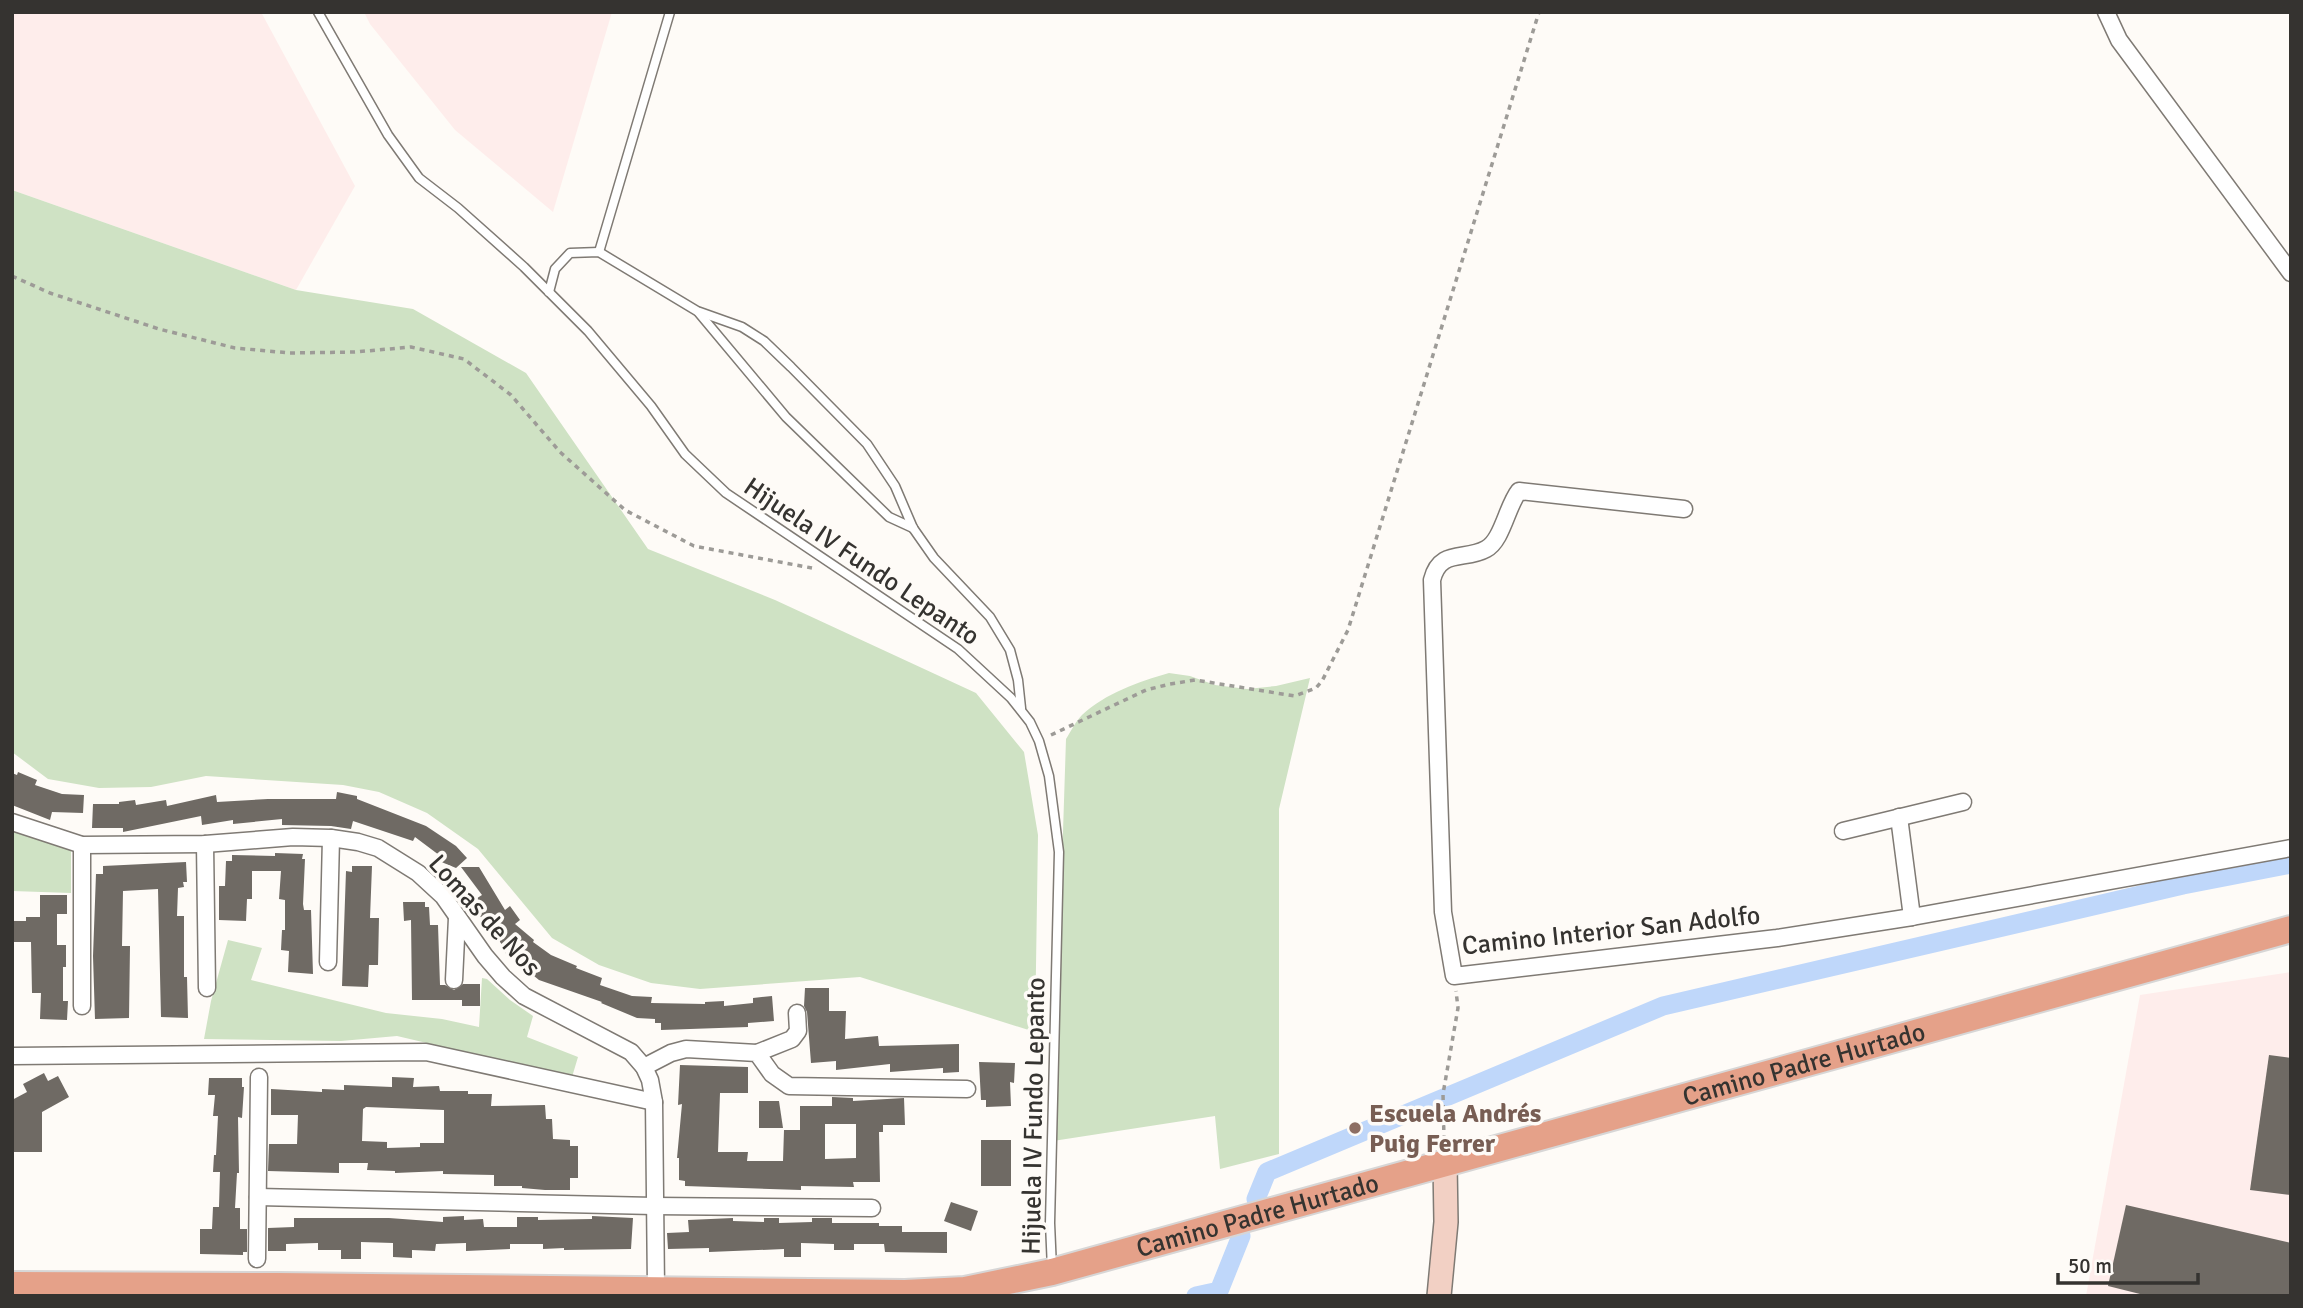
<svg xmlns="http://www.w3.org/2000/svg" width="2303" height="1308" font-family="Signika,sans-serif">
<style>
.industrial{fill:#feedeb}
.green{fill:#cfe2c4}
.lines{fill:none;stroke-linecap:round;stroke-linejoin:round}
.canal{stroke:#bfd7fa;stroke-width:19}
.building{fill:#6f6a64;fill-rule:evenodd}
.lane-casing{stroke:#7f7a74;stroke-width:11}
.street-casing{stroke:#7f7a74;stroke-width:19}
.secondary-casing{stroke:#7f7a74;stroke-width:26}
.primary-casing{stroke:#d7d6d6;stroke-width:30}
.path{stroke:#9d9b97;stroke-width:3.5;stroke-dasharray:5 5;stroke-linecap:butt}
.lane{stroke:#fff;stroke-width:8}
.street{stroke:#fff;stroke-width:16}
.secondary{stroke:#f2d0c4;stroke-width:23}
.primary{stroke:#e5a189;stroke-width:26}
.education-dot{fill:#8d6e63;stroke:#fefbf7;stroke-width:2.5}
.labels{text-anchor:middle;stroke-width:7;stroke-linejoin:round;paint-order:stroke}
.street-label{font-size:26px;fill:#353330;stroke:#fefbf7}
.education-label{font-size:26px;font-weight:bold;fill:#785e54;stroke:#fefbf7;text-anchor:start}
</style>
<rect width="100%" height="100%" fill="#fefbf7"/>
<g class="industrial">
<polygon points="12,12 261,12 355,186 296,290 12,190"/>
<polygon points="364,12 612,12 553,212 455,130 370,24"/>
<polygon points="2291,972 2291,1296 2086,1296 2140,995"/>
</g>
<g class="green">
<polygon points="12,190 296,290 413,309 526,373 648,549 775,600 976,693 1024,752 1038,835 1035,1032 860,977 700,989 651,983 599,965 552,938 478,849 427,813 379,792 343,785 206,776 151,787 99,788 48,779 12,752"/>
<path d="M 1169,673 L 1190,676 L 1215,685 L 1247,689 L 1276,686 L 1310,678 L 1279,809 L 1279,1154 L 1220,1169 L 1215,1116 L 1053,1141 L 1066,739 C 1071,731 1076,721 1082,715 C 1106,693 1138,682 1169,673 Z"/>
<polygon points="12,828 71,848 71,893 12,891"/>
<polygon points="228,940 262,948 251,980 386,1013 442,1019 479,1027 482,978 487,979 510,1000 533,1016 527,1037 578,1057 572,1077 397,1036 341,1041 204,1039 211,1001"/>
</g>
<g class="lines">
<g class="canal">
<polyline points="1256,1199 1267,1172 1663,1006 2183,885 2291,864"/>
<polyline points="1196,1296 1219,1291 1241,1236"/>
</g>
</g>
<g class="building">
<polygon points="18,772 37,780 35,785 62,794 84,795 83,813 52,812 50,820 12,805 12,773 17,775"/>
<polygon points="337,792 357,796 357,799 426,826 456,846 467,858 456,868 439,861 443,858 415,837 413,841 353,821 351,829 331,826 282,825 282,819 233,824 233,820 202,825 201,816 123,832 123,828 92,828 93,804 119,804 119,802 135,800 136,805 166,800 167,806 216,795 217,802 268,799 336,799"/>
<polygon points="275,853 303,854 302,859 305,859 303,904 304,910 311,910 313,974 288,972 289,951 281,950 282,930 285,930 285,900 279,899 281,871 252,871 252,899 247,899 246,921 219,920 219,886 225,886 226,861 232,861 232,855 275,856"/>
<polygon points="186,862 187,882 183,882 184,887 178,888 177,916 184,916 184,977 187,977 188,1018 161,1017 158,889 123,891 122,946 130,946 129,1018 95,1019 93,956 96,874 103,874 103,866"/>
<polygon points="352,866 372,866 370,918 379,918 378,965 369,965 368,987 342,986 346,871 352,872"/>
<polygon points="461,867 479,867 505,910 510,906 520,920 515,924 534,940 533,942 551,955 577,966 576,968 602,978 600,985 632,996 652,997 651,1003 705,1004 705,1002 724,1001 724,1006 753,1003 753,998 772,996 774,1021 748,1023 748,1027 661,1030 661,1023 655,1023 655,1019 637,1018 601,1003 602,1002 539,980 503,951 505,949 483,918 482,919 471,902 482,895"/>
<polygon points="40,895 67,895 67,914 57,914 57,945 66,945 66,967 63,967 63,1001 68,1001 67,1020 40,1019 41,993 32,993 31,942 12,942 12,921 26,921 26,917 40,917"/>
<polygon points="403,902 425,902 425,907 429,907 430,925 438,925 440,985 445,985 454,990 463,984 480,984 480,1006 462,1006 462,1000 412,1000 411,920 404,921"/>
<polygon points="805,988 829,988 829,1011 846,1011 845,1039 878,1036 879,1046 959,1044 959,1072 943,1073 943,1068 890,1072 890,1064 836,1070 836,1061 811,1063 807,1012 804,1006"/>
<polygon points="2269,1055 2291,1058 2291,1195 2250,1190"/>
<polygon points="979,1062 1015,1063 1014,1083 1010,1082 1011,1106 986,1107 986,1100 981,1100"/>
<path d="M 680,1065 L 748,1067 L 748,1093 L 720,1093 L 718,1152 L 748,1152 L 747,1161 L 783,1161 L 784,1130 L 800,1130 L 800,1106 L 832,1106 L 832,1097 L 853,1098 L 853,1101 L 904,1098 L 905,1125 L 883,1125 L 883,1132 L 879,1132 L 880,1182 L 853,1182 L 854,1187 L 801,1186 L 801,1190 L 685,1186 L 685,1181 L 679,1180 L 679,1158 L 677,1158 L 682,1104 L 678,1105 ZM 825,1124 L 856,1124 L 856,1158 L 825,1159 Z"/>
<polygon points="44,1073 48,1081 58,1076 69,1097 42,1112 42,1152 12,1152 12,1100 27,1092 23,1084"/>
<path d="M 392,1077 L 414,1078 L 413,1087 L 439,1086 L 440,1091 L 468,1091 L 468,1094 L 492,1094 L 491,1106 L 545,1105 L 546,1119 L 552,1119 L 553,1139 L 570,1140 L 570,1146 L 578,1146 L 578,1178 L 570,1178 L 570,1190 L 545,1190 L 522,1188 L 522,1186 L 494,1186 L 494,1175 L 443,1174 L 443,1171 L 395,1173 L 395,1171 L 367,1170 L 368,1163 L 339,1163 L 339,1173 L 268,1171 L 269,1144 L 297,1144 L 298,1115 L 271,1115 L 271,1089 L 322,1092 L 322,1089 L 344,1090 L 344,1085 L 392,1087 ZM 366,1107 L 444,1110 L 444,1143 L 420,1143 L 420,1147 L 387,1148 L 387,1142 L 362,1141 L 363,1109 Z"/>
<polygon points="209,1078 242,1078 242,1087 244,1087 242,1118 238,1117 239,1173 237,1173 235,1208 240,1208 240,1229 247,1229 247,1252 243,1252 243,1255 200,1254 200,1229 212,1229 213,1207 219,1207 220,1172 213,1172 214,1155 216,1155 218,1116 213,1116 215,1095 208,1095"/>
<polygon points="759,1101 779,1101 783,1128 759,1128"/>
<rect x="981" y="1140" width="30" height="46"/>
<polygon points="951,1202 978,1211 971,1231 944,1221"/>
<polygon points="2126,1205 2291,1243 2291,1296 2148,1296 2108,1286"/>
<polygon points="464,1216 464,1220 483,1219 484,1227 517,1227 517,1217 538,1217 538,1220 592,1219 592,1216 633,1218 631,1249 564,1250 564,1248 543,1249 543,1244 510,1244 510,1249 466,1251 466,1243 436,1244 435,1251 412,1250 412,1258 393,1257 393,1243 361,1242 361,1259 341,1259 341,1250 318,1250 318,1243 286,1244 286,1251 268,1251 268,1228 294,1227 294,1218 389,1218 443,1222 443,1217"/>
<polygon points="733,1218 733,1221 764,1222 764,1218 779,1218 779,1223 812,1222 812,1218 832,1218 832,1223 879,1223 879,1226 902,1226 902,1232 947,1232 947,1253 885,1252 884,1244 854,1244 854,1250 834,1250 834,1244 801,1243 801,1257 784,1257 784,1249 709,1252 709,1248 668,1249 667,1233 689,1232 688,1220"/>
</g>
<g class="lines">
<defs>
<g id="lane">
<polyline points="318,12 388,135 419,178 458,208 524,267 588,331 651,406 685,454 726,493 958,649 1011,698 1030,722 1039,741 1049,776 1059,852 1050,1223 1052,1269"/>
<polyline points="599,252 670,12"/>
<polyline points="549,292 555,269 570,253 599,252 697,311 742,327 764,341 791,367 867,444 895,486 913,528 934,558 990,617 1010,650 1018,680 1021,708"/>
<polyline points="699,313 786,417 889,517 913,528"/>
</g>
<g id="street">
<polyline points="2106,12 2119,40 2291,273"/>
<path d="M 1684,509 L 1519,491 C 1507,506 1502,541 1486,549 C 1465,561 1440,548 1432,580 L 1443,912 L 1454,976 L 1777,938 L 1912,917 L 2291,848"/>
<polyline points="1899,817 1912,917"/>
<polyline points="12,822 82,845 205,844 293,837 331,838 358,842 378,848 418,873 443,896 485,956 503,977 524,996 631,1052 644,1067 650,1080 654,1102 656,1289"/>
<polyline points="1843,831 1963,802"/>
<polyline points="205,844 207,988"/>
<polyline points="82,845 82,1006"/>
<polyline points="328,962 331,838"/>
<polyline points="454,980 457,918"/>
<polyline points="757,1053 792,1039 798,1031 797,1013"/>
<polyline points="12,1056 426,1052 654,1102"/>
<polyline points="644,1067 671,1053 686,1049 757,1053 772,1074 789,1086 967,1089"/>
<polyline points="258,1197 654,1206 872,1208"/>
<polyline points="257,1259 259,1077"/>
</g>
<polyline id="secondary" points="1439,1296 1446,1222 1445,1163"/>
<g id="primary">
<path id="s1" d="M 12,1285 L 277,1286 L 905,1293 L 965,1290 L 1052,1272 L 2291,929"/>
</g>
</defs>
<use href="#lane" class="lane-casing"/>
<use href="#street" class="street-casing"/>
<use href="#secondary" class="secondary-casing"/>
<use href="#primary" class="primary-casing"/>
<g class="path">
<polyline points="12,276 50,293 159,329 235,348 290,353 355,352 411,347 464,359 511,395 560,452 625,510 694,546 812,568"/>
<polyline points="1051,735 1146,690 1170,684 1195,680 1295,696 1316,688 1322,681 1348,630 1539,12"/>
<polyline points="1444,1140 1443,1094 1458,1008 1456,991"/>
</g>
<use href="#lane" class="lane"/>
<use href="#street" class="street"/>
<use href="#secondary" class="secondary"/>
<use href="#primary" class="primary"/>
</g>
<circle class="education-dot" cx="1355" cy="1128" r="7"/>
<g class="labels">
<g class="street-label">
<text transform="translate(862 561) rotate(34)" y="9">Hijuela IV Fundo Lepanto</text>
<text transform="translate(485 915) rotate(48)" y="9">Lomas de Nos</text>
<text transform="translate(1611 930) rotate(-6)" y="9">Camino Interior San Adolfo</text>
<text dy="9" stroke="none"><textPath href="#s1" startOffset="1822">Camino Padre Hurtado</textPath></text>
<text transform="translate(1033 1116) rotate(-89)" y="9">Hijuela IV Fundo Lepanto</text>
<text dy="9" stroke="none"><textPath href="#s1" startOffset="1255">Camino Padre Hurtado</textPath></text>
</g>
<g class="education-label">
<text x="1369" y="1122">Escuela Andrés<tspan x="1369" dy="30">Puig Ferrer</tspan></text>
</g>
</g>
<rect width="2303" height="1308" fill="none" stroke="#353330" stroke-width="28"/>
<path d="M2058 1273v10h140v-10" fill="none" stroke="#353330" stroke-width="3.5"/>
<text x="2068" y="1273" font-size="21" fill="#353330" stroke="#fefbf7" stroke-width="5" paint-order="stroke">50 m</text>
</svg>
